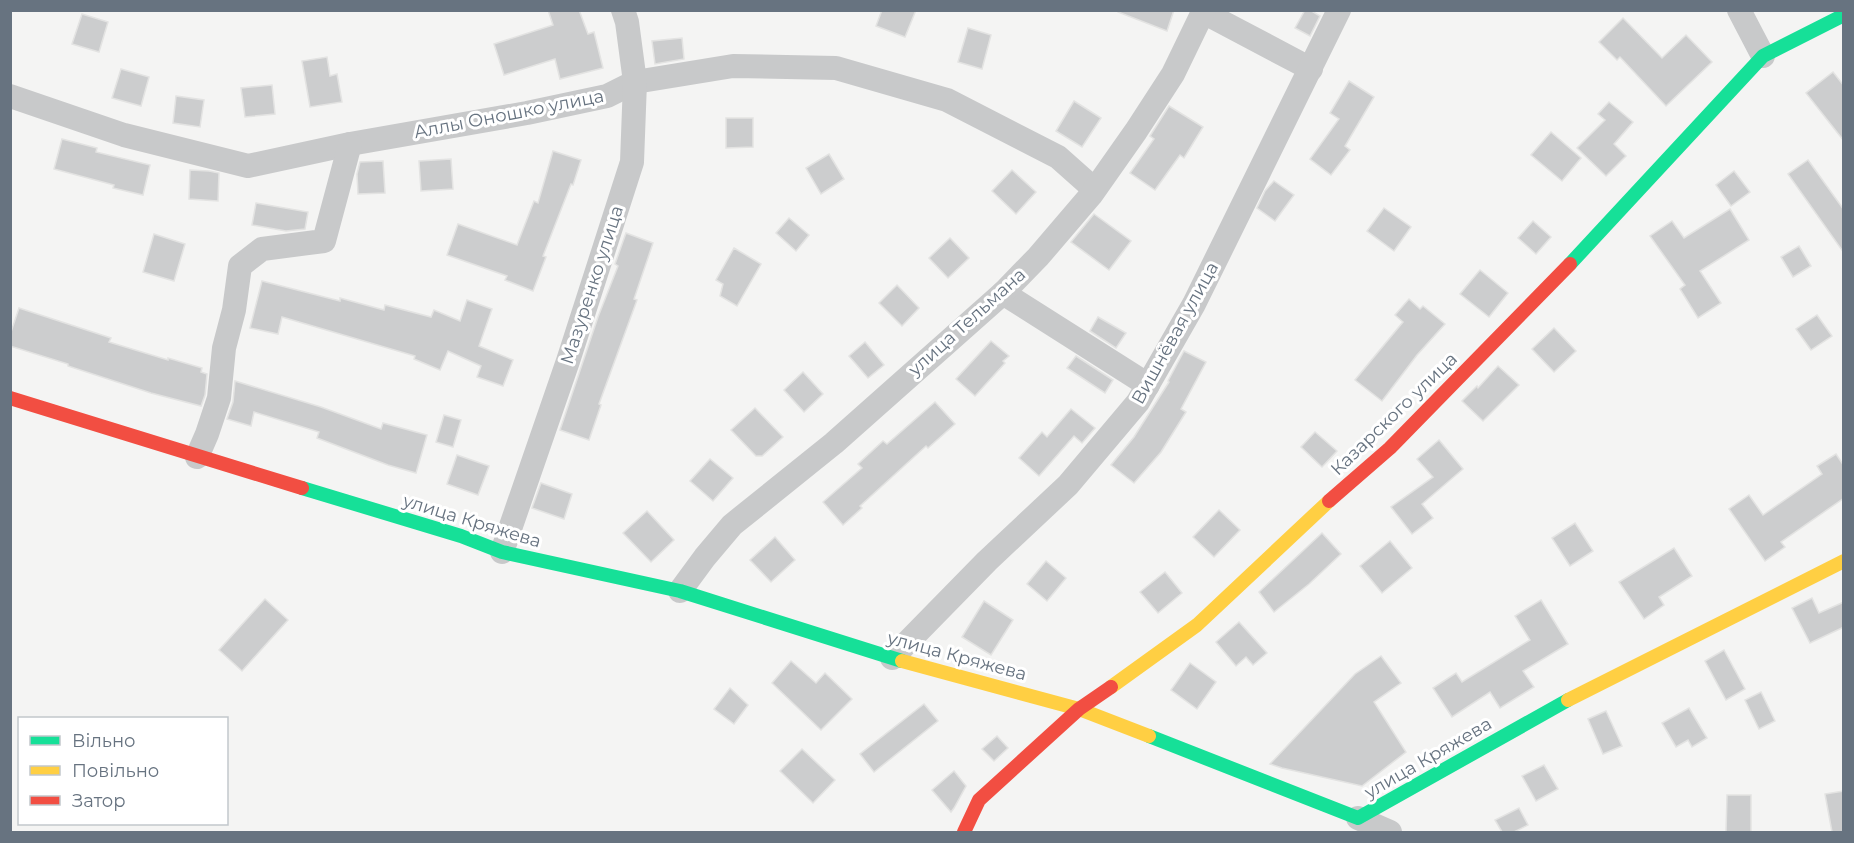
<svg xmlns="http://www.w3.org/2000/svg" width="1854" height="843" font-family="Montserrat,sans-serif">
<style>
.building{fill:#cccdce;stroke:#e3e3e2;stroke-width:1.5}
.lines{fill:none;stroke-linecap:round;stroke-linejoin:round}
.street{stroke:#c8c9ca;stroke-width:24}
.fast{stroke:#16e098;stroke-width:14}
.slow{stroke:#ffcf43;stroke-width:14}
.jam{stroke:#f24e42;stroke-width:14}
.labels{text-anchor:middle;stroke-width:6;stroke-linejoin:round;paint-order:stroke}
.street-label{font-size:18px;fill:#677380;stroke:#fff}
</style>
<rect width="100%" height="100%" fill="#f4f4f3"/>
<g class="building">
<polygon points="548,10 579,10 588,34 594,32 603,68 560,79 555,59 504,75 494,44 553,25"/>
<polygon points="882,10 916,10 905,37 876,26"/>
<polygon points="1118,10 1174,10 1167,31 1118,12"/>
<polygon points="1305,10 1310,10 1320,16 1310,36 1295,28"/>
<polygon points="82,14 108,22 99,52 72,44"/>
<polygon points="1623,18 1662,58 1686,35 1712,62 1666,106 1620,57 1617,60 1599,42"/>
<polygon points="968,28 991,35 982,69 958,62"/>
<polygon points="682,38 684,59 655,64 652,41"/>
<polygon points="327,57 330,76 337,74 342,102 310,107 302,61"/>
<polygon points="121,69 149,77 141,106 112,98"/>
<polygon points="1833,72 1844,86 1844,141 1806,93"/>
<polygon points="1349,81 1374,97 1345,146 1350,150 1331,175 1310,159 1339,119 1330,113"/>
<polygon points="272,85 275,114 245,117 241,88"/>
<polygon points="176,96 204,100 200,127 173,123"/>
<polygon points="1074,101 1101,118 1082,147 1056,131"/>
<polygon points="1609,102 1633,122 1614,144 1626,156 1606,176 1577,148 1605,120 1598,114"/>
<polygon points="1169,106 1203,127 1184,158 1180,155 1155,190 1130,173 1154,139 1150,136"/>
<polygon points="726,118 753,118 753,147 726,148"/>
<polygon points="1551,132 1581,158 1562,181 1531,155"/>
<polygon points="62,139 97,148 96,152 150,165 143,195 113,188 114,185 54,169"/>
<polygon points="553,151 581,160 573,185 571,184 543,256 546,257 533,291 505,280 507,276 447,255 458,224 517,245 534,201 538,203"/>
<polygon points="829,154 844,179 821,194 806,168"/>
<polygon points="451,159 453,189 421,191 419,161"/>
<polygon points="1808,160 1844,210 1844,253 1788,174"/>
<polygon points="383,161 385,193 358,194 357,174 360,162"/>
<polygon points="190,170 209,171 219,173 218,201 189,199"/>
<polygon points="1012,170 1036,192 1016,214 992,191"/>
<polygon points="1734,171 1750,192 1731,206 1716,185"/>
<polygon points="1274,181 1294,195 1275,221 1257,208 1265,191"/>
<polygon points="256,203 308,212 305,229 286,231 252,225"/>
<polygon points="1384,208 1411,227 1394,251 1367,231"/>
<polygon points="1730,209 1749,240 1700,271 1721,303 1698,318 1680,289 1685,285 1650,236 1672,221 1684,238"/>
<polygon points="1094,214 1131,241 1109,270 1071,242"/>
<polygon points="789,218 809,235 796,251 776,233"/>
<polygon points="1533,221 1551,237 1536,254 1518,238"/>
<polygon points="626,233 653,243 634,299 637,300 599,404 601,405 589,440 560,430 598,317 618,266 615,264"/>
<polygon points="154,234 185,244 174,281 143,272"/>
<polygon points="950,238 969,258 948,278 929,258"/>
<polygon points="1799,246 1811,266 1793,277 1781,257"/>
<polygon points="734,248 761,264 737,306 720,296 723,284 716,280"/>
<polygon points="1480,270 1508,293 1489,317 1460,294"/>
<polygon points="262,281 340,301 340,298 384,310 385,305 431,317 434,310 460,321 467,300 492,309 479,346 513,360 503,386 477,377 481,366 448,351 440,370 414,359 415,356 282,317 278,334 250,328"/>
<polygon points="897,285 919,308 902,326 879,303"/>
<polygon points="1409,299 1420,309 1423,306 1445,324 1417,355 1382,401 1355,380 1403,322 1395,315"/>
<polygon points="19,308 111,338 109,342 168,360 168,358 202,368 201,372 207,374 205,395 201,406 151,393 68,366 68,364 10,346 10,335"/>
<polygon points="1817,315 1832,336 1811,350 1796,329"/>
<polygon points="1098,317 1126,333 1116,348 1090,331"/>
<polygon points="1554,328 1576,351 1554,372 1532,349"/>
<polygon points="991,341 1009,356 1003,361 1005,363 975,396 956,379"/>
<polygon points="865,342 884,365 868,378 849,356"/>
<polygon points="1184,351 1206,362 1181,409 1186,412 1161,452 1134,483 1111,465 1134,437 1169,382 1168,381"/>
<polygon points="1076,356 1113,380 1105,393 1067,368"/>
<polygon points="1498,366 1519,385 1483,421 1462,401 1477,386 1478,388"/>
<polygon points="803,372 823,394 804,412 784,390"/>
<polygon points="235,381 321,407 381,429 383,423 427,435 416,473 388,465 317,438 319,432 254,412 251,426 227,419 233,402"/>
<polygon points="935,402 955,424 928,448 926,446 860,506 862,508 843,525 823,502 862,468 858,464 883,441 887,444"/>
<polygon points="755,408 783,437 762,456 756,456 731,430"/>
<polygon points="1071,409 1095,428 1082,443 1074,436 1039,476 1019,458 1042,432 1047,437"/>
<polygon points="444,415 461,420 453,447 436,442"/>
<polygon points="1315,432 1337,451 1322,467 1301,447"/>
<polygon points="1439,440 1463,469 1422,504 1433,518 1412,534 1391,507 1433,477 1417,459"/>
<polygon points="1836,454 1844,466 1844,498 1781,542 1785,547 1765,561 1729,509 1749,495 1763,515 1822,474 1817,466"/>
<polygon points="457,455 489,466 478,495 447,484"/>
<polygon points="710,459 733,478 713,501 690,481"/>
<polygon points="541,483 572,494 564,519 532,508"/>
<polygon points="1219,510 1240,530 1214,557 1193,537"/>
<polygon points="647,511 674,540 651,562 623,533"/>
<polygon points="1575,523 1593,551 1570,566 1552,538"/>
<polygon points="1322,533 1341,554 1309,584 1274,612 1259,592"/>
<polygon points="775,537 795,560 771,582 750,560"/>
<polygon points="1390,541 1412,568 1382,593 1360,566"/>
<polygon points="1674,548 1692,576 1659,597 1664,605 1644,619 1619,582"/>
<polygon points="1046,561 1066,578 1047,601 1027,584"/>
<polygon points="1165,572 1182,593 1158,613 1140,592"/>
<polygon points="1812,598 1819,613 1844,602 1844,627 1810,643 1792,608"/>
<polygon points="265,599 288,620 242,671 219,650"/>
<polygon points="1541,600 1568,644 1523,671 1534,687 1500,708 1490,692 1452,717 1433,688 1456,673 1462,682 1530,640 1515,616"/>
<polygon points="984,601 1013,620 991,655 962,637"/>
<polygon points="1239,622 1267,653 1253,665 1246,657 1236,666 1216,642"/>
<polygon points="1724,650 1745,689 1726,700 1705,661"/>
<polygon points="1381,656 1401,683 1374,702 1406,752 1362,786 1282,768 1270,764 1355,674"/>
<polygon points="791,661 816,683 825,673 852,699 821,730 772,683"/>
<polygon points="1190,663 1216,682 1197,709 1171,690"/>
<polygon points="730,688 748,705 734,724 714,709"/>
<polygon points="1761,692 1775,721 1759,729 1745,700"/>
<polygon points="924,704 938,721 874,772 860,754"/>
<polygon points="1689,708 1707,738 1692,747 1688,740 1676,747 1662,723"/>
<polygon points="1606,711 1622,746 1603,754 1588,719"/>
<polygon points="997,736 1008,748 994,761 982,749"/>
<polygon points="802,749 835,780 813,803 780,771"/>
<polygon points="1544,765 1558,789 1536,801 1522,776"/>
<polygon points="954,771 966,786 954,808 951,812 932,790"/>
<polygon points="1844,791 1844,832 1832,832 1825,794"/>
<polygon points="1727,795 1751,795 1751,832 1726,832"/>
<polygon points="1519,808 1528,825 1514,832 1502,832 1495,820"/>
</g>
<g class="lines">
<g class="street">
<polyline points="1739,10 1763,56"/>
<polyline points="1203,12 1311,69"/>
<polyline points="10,96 124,135 248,166 350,144 527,113 607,96 635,82 733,66 836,68 947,100 1058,157 1094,189"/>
<polyline points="1003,293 1148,385"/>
<polyline points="197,457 207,434 219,398 224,348 234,310 240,266 262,249 324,241 350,144"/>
<polyline points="502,552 568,361 632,162 635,82 627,22 623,10"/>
<polyline points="680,591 705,557 732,525 834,443 1003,293 1038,257 1091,195 1136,131 1173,74 1204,10"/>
<polyline points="892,658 987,561 1068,485 1138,402 1194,304 1339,10"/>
<polyline points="1358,818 1390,832"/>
</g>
<g class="fast">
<polyline points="1570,264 1763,56 1844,15"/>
<polyline points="302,488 461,536 502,552 680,591 902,661"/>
<polyline points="1149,736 1358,818 1568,700"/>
</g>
<g class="slow">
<polyline points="902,661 1079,709 1149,736"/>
<polyline points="1111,687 1197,625 1329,501"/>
<polyline points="1568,700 1844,561"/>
</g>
<g class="jam">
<polyline points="10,398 302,488"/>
<polyline points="1329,501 1390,448 1570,264"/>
<polyline points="964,832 979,800 1079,709 1111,687"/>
</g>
</g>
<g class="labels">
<g class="street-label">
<text transform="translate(509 114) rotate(-11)" y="6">Аллы Оношко улица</text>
<text transform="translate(592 285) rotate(-72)" y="6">Мазуренко улица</text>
<text transform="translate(967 322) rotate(-42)" y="6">улица Тельмана</text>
<text transform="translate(1175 333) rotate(-61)" y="6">Вишнёвая улица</text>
<text transform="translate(1394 414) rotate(-44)" y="6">Казарского улица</text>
<text transform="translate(472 521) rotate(17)" y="6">улица Кряжева</text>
<text transform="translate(957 656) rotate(15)" y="6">улица Кряжева</text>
<text transform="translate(1428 758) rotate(-30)" y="6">улица Кряжева</text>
</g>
</g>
<rect width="1854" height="843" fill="none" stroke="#677380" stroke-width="24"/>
<rect x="18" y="717" width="210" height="108" fill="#ffffff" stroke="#c2c7cc" stroke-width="1.5"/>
<rect x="30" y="736" width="30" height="9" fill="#16e098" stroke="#c2c7cc" stroke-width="1.5"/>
<text x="72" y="747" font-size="18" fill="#677380">Вільно</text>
<rect x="30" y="766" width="30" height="9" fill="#ffcf43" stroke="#c2c7cc" stroke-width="1.5"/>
<text x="72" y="777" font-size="18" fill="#677380">Повільно</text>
<rect x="30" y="796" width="30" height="9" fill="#f24e42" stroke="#c2c7cc" stroke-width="1.5"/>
<text x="72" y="807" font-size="18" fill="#677380">Затор</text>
</svg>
